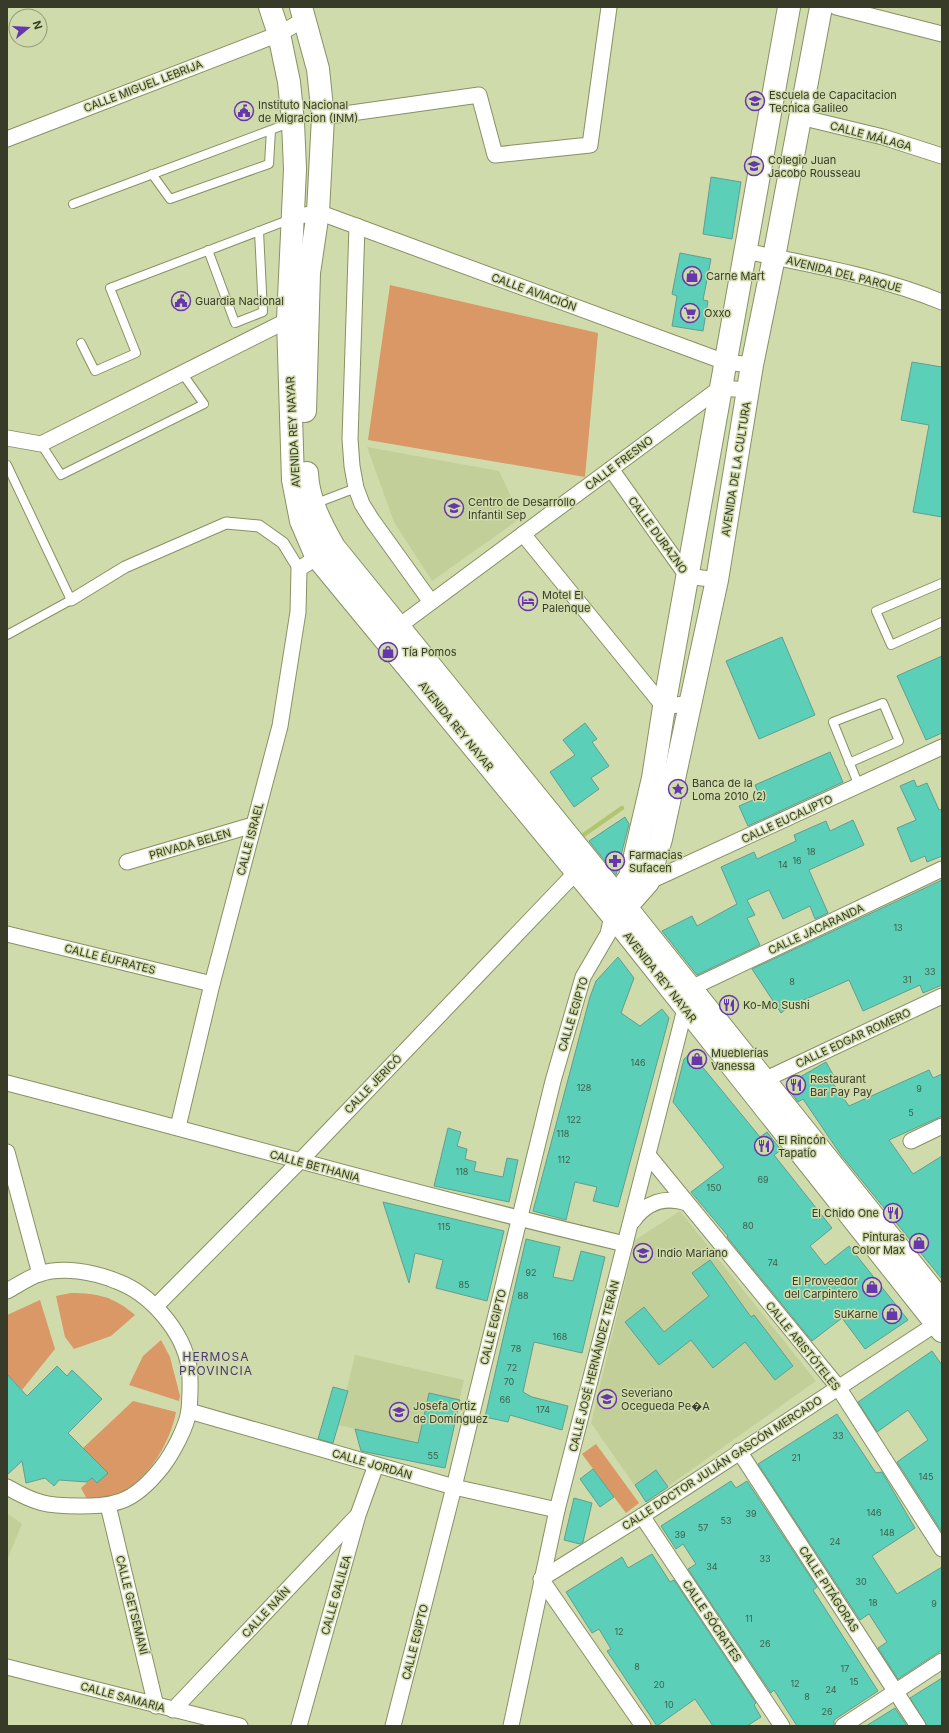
<svg xmlns="http://www.w3.org/2000/svg" width="949" height="1733" font-family="Inter,sans-serif">
<style>
.built{fill:#c3cf98}
.green{fill:#d99865}
.lines{fill:none;stroke-linecap:round;stroke-linejoin:round}
.stream{stroke:#b3c470;stroke-width:4.5}
.building{fill:#5bcfb8;stroke:#629d90}
.service-casing{stroke:#879164;stroke-width:10}
.pedestrian-casing{stroke:#879164;stroke-width:13}
.minor-casing{stroke:#879164;stroke-width:17}
.secondary-casing{stroke:#879164;stroke-width:24}
.service{stroke:#fff;stroke-width:8}
.pedestrian{stroke:#fff;stroke-width:11}
.minor{stroke:#fff;stroke-width:15}
.secondary{stroke:#fff;stroke-width:22}
.labels{text-anchor:middle;stroke-width:3;stroke-linejoin:round;paint-order:stroke}
.number-label{font-size:9px;fill:#40604c}
.street-label{font-size:11px;fill:#373b28;stroke:#d0dbab}
.poi-label{font-size:11px;fill:#373b28;stroke:#d0dbab;text-anchor:start}
.neighbourhood-label{font-size:12px;letter-spacing:1px;fill:#4d3773;stroke:#d0dbab}
</style>
<rect width="100%" height="100%" fill="#d0dbab"/>
<g class="built">
<polygon points="367,447 499,471 513,501 525,515 432,581 394,522"/>
<polygon points="680,1211 816,1381 646,1502 591,1423 635,1240"/>
<polygon points="355,1355 464,1380 448,1450 338,1425"/>
<polygon points="7,1513 22,1524 7,1560"/>
</g>
<g class="green">
<polygon points="390,285 598,333 585,477 368,440"/>
<path d="M 71,1293 C 98,1293 114,1297 135,1315 L 111,1336 L 74,1349 L 65,1337 L 56,1296 Z"/>
<polygon points="40,1300 55,1349 22,1390 7,1374 7,1315"/>
<polygon points="161,1340 170,1357 180,1396 179,1401 129,1385 143,1356"/>
<path d="M 133,1401 L 176,1412 C 170,1445 143,1489 109,1497 C 102,1498 94,1498 87,1499 L 81,1488 L 92,1478 L 97,1483 L 108,1473 L 83,1448 Z"/>
<polygon points="596,1444 639,1503 626,1513 582,1454"/>
</g>
<g class="lines">
<polyline class="stream" points="582,836 622,808"/>
</g>
<g class="building">
<polygon points="711,177 741,182 732,239 703,234"/>
<polygon points="680,253 711,259 703,300 708,301 703,331 672,326 677,296 672,294"/>
<polygon points="912,362 942,367 942,517 913,512 929,425 901,420"/>
<polygon points="782,637 815,715 759,739 726,661"/>
<polygon points="942,656 942,733 926,740 897,676"/>
<polygon points="585,723 597,739 592,742 609,766 591,778 599,789 574,807 550,772 575,755 563,740"/>
<polygon points="830,752 843,782 748,826 739,806 760,797 755,785"/>
<polygon points="914,780 917,787 927,783 939,810 942,809 942,856 927,862 925,856 911,862 897,828 916,820 900,786"/>
<polygon points="625,817 629,824 616,875 589,841"/>
<polygon points="853,820 864,845 809,870 828,913 815,919 810,906 783,919 769,890 747,900 755,915 747,918 760,945 697,975 662,931 692,916 697,926 737,904 721,867 754,852 757,859 796,841 794,835 826,821 830,831"/>
<polygon points="942,880 942,985 923,993 920,985 863,1011 849,980 790,1006 781,1013 752,969"/>
<polygon points="618,957 634,978 621,1013 640,1026 662,1009 669,1018 618,1207 593,1201 597,1187 575,1182 566,1220 533,1211 590,997 596,981"/>
<polygon points="691,1053 760,1137 767,1132 781,1150 774,1155 832,1228 810,1246 825,1265 849,1246 908,1320 865,1349 842,1318 812,1341 727,1237 728,1236 691,1192 724,1167 673,1102 684,1059"/>
<polygon points="826,1062 836,1080 832,1082 849,1106 929,1070 933,1078 942,1074 942,1116 889,1140 913,1174 942,1156 942,1279 841,1155 803,1099 798,1102 786,1085"/>
<polygon points="448,1128 461,1132 457,1146 467,1149 465,1159 476,1162 474,1171 503,1177 507,1158 518,1160 509,1202 434,1186"/>
<polygon points="383,1202 504,1231 487,1301 436,1288 443,1260 415,1253 409,1283"/>
<polygon points="526,1239 560,1247 553,1277 573,1281 581,1251 605,1257 582,1353 534,1342 523,1392 532,1397 568,1406 562,1430 510,1415 508,1422 485,1417"/>
<polygon points="710,1260 751,1317 754,1315 793,1366 775,1380 745,1342 713,1368 691,1340 659,1365 625,1322 644,1307 664,1332 709,1296 692,1273"/>
<polygon points="932,1351 942,1365 942,1532 897,1462 928,1440 908,1410 877,1432 858,1402"/>
<polygon points="57,1366 67,1376 72,1370 102,1399 68,1433 108,1473 97,1483 92,1478 87,1482 59,1480 54,1486 45,1478 26,1483 22,1461 7,1475 7,1374 27,1396"/>
<polygon points="333,1387 348,1391 333,1443 318,1439"/>
<polygon points="429,1393 460,1400 445,1468 361,1451 355,1429 418,1443"/>
<polygon points="837,1414 876,1473 882,1472 915,1528 872,1556 897,1594 942,1567 942,1650 898,1679 878,1648 887,1642 869,1614 860,1620 758,1464"/>
<polygon points="593,1469 614,1497 600,1507 580,1479"/>
<polygon points="656,1470 668,1487 646,1502 635,1485"/>
<polygon points="731,1481 736,1488 747,1481 817,1587 813,1590 878,1691 834,1720 834,1726 797,1726 774,1690 771,1693 688,1569 696,1564 683,1544 676,1549 661,1526"/>
<polygon points="574,1498 592,1503 583,1542 580,1544 564,1540"/>
<polygon points="652,1554 670,1582 674,1580 756,1703 754,1705 761,1717 747,1726 713,1726 695,1699 657,1726 607,1651 611,1649 599,1629 592,1633 566,1592 622,1557 628,1568"/>
<polygon points="942,1678 942,1726 927,1726 910,1698"/>
<polygon points="895,1708 907,1726 866,1726"/>
</g>
<g class="lines">
<defs>
<g id="service">
<polyline points="152,174 170,199 269,164 271,130"/>
<polyline points="73,204 292,122"/>
<polyline points="208,250 235,323 263,312 259,231"/>
<polyline points="81,343 95,371 136,353 110,288 291,219"/>
<polyline points="41,444 61,475 204,404 182,373"/>
<polyline points="7,465 71,600 7,635"/>
<polyline points="314,504 356,488"/>
<polyline points="942,583 876,611 891,645 942,622"/>
<polyline points="849,763 899,741 883,703 833,722 859,786"/>
</g>
<polyline id="pedestrian" points="71,600 125,567 226,523 259,526 283,543 299,569"/>
<g id="minor">
<polyline points="836,7 942,34"/>
<polyline points="323,117 479,95 495,155 590,145 609,7"/>
<polyline points="800,117 883,137 942,156"/>
<polyline points="7,139 279,34 305,19"/>
<polyline points="292,218 318,212 725,362 752,365"/>
<polyline points="357,226 350,439 352,466 356,488 362,504 372,520 431,602"/>
<path d="M 745,251 C 811,265 879,276 942,302"/>
<polyline points="7,438 41,444 294,317"/>
<polyline points="611,469 687,576 717,580"/>
<polyline points="523,534 664,707 690,703"/>
<polyline points="391,632 720,388 749,390"/>
<polyline points="127,862 253,825"/>
<polyline points="643,881 648,882 942,747"/>
<polyline points="7,934 212,984"/>
<polyline points="691,988 942,869"/>
<polyline points="764,1080 942,996"/>
<path d="M 7,1083 C 213,1136 417,1195 625,1244"/>
<polyline points="178,1127 212,984 280,726 298,612 299,569 325,552"/>
<polyline points="911,1141 942,1126"/>
<polyline points="7,1152 40,1274"/>
<polyline points="648,1155 838,1387 942,1549"/>
<path d="M 633,1221 C 646,1202 665,1196 687,1203"/>
<path d="M 7,1291 C 18,1285 28,1278 39,1274 C 63,1266 94,1272 116,1281 C 150,1293 183,1331 189,1367 C 191,1380 190,1397 189,1410 C 187,1427 172,1454 162,1467 C 151,1481 138,1495 121,1501 C 107,1506 93,1506 79,1506 C 46,1506 35,1503 7,1487"/>
<polyline points="156,1306 299,1162 583,865"/>
<polyline points="189,1411 454,1487 557,1510"/>
<polyline points="739,1451 918,1726"/>
<polyline points="108,1505 156,1706"/>
<polyline points="642,1516 782,1726"/>
<polyline points="7,1667 240,1726"/>
<polyline points="173,1710 356,1517"/>
<polyline points="299,1726 358,1515 376,1465"/>
<polyline points="393,1726 454,1487 553,1081 583,977 608,934 612,916"/>
<polyline points="511,1726 557,1510 685,1009"/>
<polyline points="643,1726 541,1579 642,1516 942,1320"/>
<polyline points="843,1726 942,1661"/>
</g>
<g id="secondary">
<polyline points="270,7 279,34 289,82 293,122 295,169 288,320 293,480 301,521 316,556 621,926 942,1331"/>
<polyline points="301,7 318,69 323,117 318,212 309,273 305,411"/>
<path d="M 307,473 C 308,500 321,524 334,547 L 617,896 L 942,1302"/>
<polyline points="613,909 617,896 630,877 653,778 664,707 789,7"/>
<polyline points="622,919 626,907 648,882 661,839 674,779 717,580 752,365 774,257 821,7"/>
</g>
</defs>
<use href="#service" class="service-casing"/>
<use href="#pedestrian" class="pedestrian-casing"/>
<use href="#minor" class="minor-casing"/>
<use href="#secondary" class="secondary-casing"/>
<use href="#service" class="service"/>
<use href="#pedestrian" class="pedestrian"/>
<use href="#minor" class="minor"/>
<use href="#secondary" class="secondary"/>
</g>
<defs>
<symbol id="university-ring" viewBox="-11 -11 22 22"><circle r="9.5" fill="#d0dbab" stroke="#6735ac" stroke-width="1.5"/><path d="M0-5L7-2L0 1L-7-2ZM-4 1L0 2.5L4 1V4Q0 6-4 4Z" fill="#6735ac"/></symbol>
<symbol id="civic-ring" viewBox="-11 -11 22 22"><circle r="9.5" fill="#d0dbab" stroke="#6735ac" stroke-width="1.5"/><path d="M-.6-6.5H3V-4.5H.6V-3L4-1V1h2V6H-6V1h2V-1L-.6-3ZM-1.2 2.5V6h2.4V2.5Z" fill="#6735ac"/></symbol>
<symbol id="school-ring" viewBox="-11 -11 22 22"><circle r="9.5" fill="#d0dbab" stroke="#6735ac" stroke-width="1.5"/><path d="M0-5L7-2L0 1L-7-2ZM-4 1L0 2.5L4 1V4Q0 6-4 4Z" fill="#6735ac"/></symbol>
<symbol id="shop-ring" viewBox="-11 -11 22 22"><circle r="9.5" fill="#d0dbab" stroke="#6735ac" stroke-width="1.5"/><path d="M-5-2.5h2.3a2.7 3.5 0 0 1 5.4 0H5L5.5 6h-11ZM-1.5-2.5h3a1.5 2.3 0 0 0-3 0Z" fill="#6735ac"/></symbol>
<symbol id="supermarket-ring" viewBox="-11 -11 22 22"><circle r="9.5" fill="#d0dbab" stroke="#6735ac" stroke-width="1.5"/><path d="M-6-5.5h2.5l.6 2H6L4.5 2H-2.5L-4.4-4H-6ZM-1.5 3.2a1.3 1.3 0 1 0 .1 0ZM3 3.2a1.3 1.3 0 1 0 .1 0Z" fill="#6735ac"/></symbol>
<symbol id="hotel-ring" viewBox="-11 -11 22 22"><circle r="9.5" fill="#d0dbab" stroke="#6735ac" stroke-width="1.5"/><path d="M-6-4.5h1.5V1H6V5H4.5V3h-9V5H-6ZM-4 0a1.8 1.8 0 1 1 3.6 0ZM.5 0V-2.5h3Q6-2.5 6 0Z" fill="#6735ac"/></symbol>
<symbol id="sight-ring" viewBox="-11 -11 22 22"><circle r="9.5" fill="#d0dbab" stroke="#6735ac" stroke-width="1.5"/><path d="M0-6L1.8-2.2L6-1.7L2.9 1.2L3.7 5.4L0 3.3L-3.7 5.4L-2.9 1.2L-6-1.7L-1.8-2.2Z" fill="#6735ac"/></symbol>
<symbol id="pharmacy-ring" viewBox="-11 -11 22 22"><circle r="9.5" fill="#d0dbab" stroke="#6735ac" stroke-width="1.5"/><path d="M-2-6h4v4h4v4h-4v4h-4v-4h-4v-4h4Z" fill="#6735ac"/></symbol>
<symbol id="restaurant-ring" viewBox="-11 -11 22 22"><circle r="9.5" fill="#d0dbab" stroke="#6735ac" stroke-width="1.5"/><path d="M-5-6h1v4h1v-4h1v4h1v-4h1v5L-1.5 .5V6h-2V.5L-5-1ZM5-6V6H3V1.5H1.5Q1.5-4 5-6Z" fill="#6735ac"/></symbol>
</defs>
<g fill-rule="evenodd">
<use href="#university-ring" x="744" y="90" width="22" height="22"/>
<use href="#civic-ring" x="233" y="100" width="22" height="22"/>
<use href="#school-ring" x="743" y="155" width="22" height="22"/>
<use href="#shop-ring" x="681" y="265" width="22" height="22"/>
<use href="#civic-ring" x="170" y="290" width="22" height="22"/>
<use href="#supermarket-ring" x="679" y="302" width="22" height="22"/>
<use href="#school-ring" x="443" y="497" width="22" height="22"/>
<use href="#hotel-ring" x="517" y="590" width="22" height="22"/>
<use href="#shop-ring" x="377" y="641" width="22" height="22"/>
<use href="#sight-ring" x="667" y="778" width="22" height="22"/>
<use href="#pharmacy-ring" x="604" y="850" width="22" height="22"/>
<use href="#restaurant-ring" x="718" y="994" width="22" height="22"/>
<use href="#shop-ring" x="686" y="1048" width="22" height="22"/>
<use href="#restaurant-ring" x="785" y="1074" width="22" height="22"/>
<use href="#restaurant-ring" x="753" y="1135" width="22" height="22"/>
<use href="#restaurant-ring" x="882" y="1202" width="22" height="22"/>
<use href="#shop-ring" x="908" y="1232" width="22" height="22"/>
<use href="#school-ring" x="632" y="1242" width="22" height="22"/>
<use href="#shop-ring" x="861" y="1276" width="22" height="22"/>
<use href="#shop-ring" x="881" y="1303" width="22" height="22"/>
<use href="#school-ring" x="596" y="1388" width="22" height="22"/>
<use href="#school-ring" x="388" y="1401" width="22" height="22"/>
</g>
<g class="labels">
<g class="number-label">
<text x="811" y="855">18</text>
<text x="797" y="864">16</text>
<text x="783" y="868">14</text>
<text x="898" y="931">13</text>
<text x="930" y="975">33</text>
<text x="907" y="983">31</text>
<text x="792" y="985">8</text>
<text x="638" y="1066">146</text>
<text x="584" y="1091">128</text>
<text x="919" y="1092">9</text>
<text x="911" y="1116">5</text>
<text x="574" y="1123">122</text>
<text x="563" y="1137">118</text>
<text x="564" y="1163">112</text>
<text x="462" y="1175">118</text>
<text x="763" y="1183">69</text>
<text x="714" y="1191">150</text>
<text x="748" y="1229">80</text>
<text x="444" y="1230">115</text>
<text x="773" y="1266">74</text>
<text x="531" y="1276">92</text>
<text x="464" y="1288">85</text>
<text x="523" y="1299">88</text>
<text x="560" y="1340">168</text>
<text x="516" y="1352">78</text>
<text x="512" y="1371">72</text>
<text x="509" y="1385">70</text>
<text x="505" y="1403">66</text>
<text x="543" y="1413">174</text>
<text x="838" y="1439">33</text>
<text x="433" y="1459">55</text>
<text x="796" y="1461">21</text>
<text x="926" y="1480">145</text>
<text x="874" y="1516">146</text>
<text x="751" y="1517">39</text>
<text x="726" y="1524">53</text>
<text x="703" y="1531">57</text>
<text x="887" y="1536">148</text>
<text x="680" y="1538">39</text>
<text x="835" y="1545">24</text>
<text x="765" y="1562">33</text>
<text x="712" y="1570">34</text>
<text x="861" y="1585">30</text>
<text x="873" y="1606">18</text>
<text x="934" y="1607">9</text>
<text x="749" y="1622">11</text>
<text x="619" y="1635">12</text>
<text x="765" y="1647">26</text>
<text x="637" y="1670">8</text>
<text x="845" y="1672">17</text>
<text x="854" y="1685">15</text>
<text x="795" y="1687">12</text>
<text x="659" y="1688">20</text>
<text x="831" y="1693">24</text>
<text x="807" y="1700">8</text>
<text x="669" y="1708">10</text>
<text x="827" y="1715">26</text>
</g>
<g class="street-label">
<text transform="translate(143 86) rotate(-21)" y="4">CALLE MIGUEL LEBRIJA</text>
<text transform="translate(871 136) rotate(15)" y="4">CALLE MÁLAGA</text>
<text transform="translate(844 274) rotate(14)" y="4">AVENIDA DEL PARQUE</text>
<text transform="translate(534 292) rotate(20)" y="4">CALLE AVIACIÓN</text>
<text transform="translate(293 432) rotate(-93)" y="4">AVENIDA REY NAYAR</text>
<text transform="translate(619 463) rotate(-37)" y="4">CALLE FRESNO</text>
<text transform="translate(736 469) rotate(-81)" y="4">AVENIDA DE LA CULTURA</text>
<text transform="translate(658 535) rotate(54)" y="4">CALLE DURAZNO</text>
<text transform="translate(456 726) rotate(51)" y="4">AVENIDA REY NAYAR</text>
<text transform="translate(787 819) rotate(-25)" y="4">CALLE EUCALIPTO</text>
<text transform="translate(250 839) rotate(-75)" y="4">CALLE ISRAEL</text>
<text transform="translate(190 844) rotate(-16)" y="4">PRIVADA BELEN</text>
<text transform="translate(816 929) rotate(-25)" y="4">CALLE JACARANDA</text>
<text transform="translate(110 959) rotate(14)" y="4">CALLE ÉUFRATES</text>
<text transform="translate(660 977) rotate(52)" y="4">AVENIDA REY NAYAR</text>
<text transform="translate(573 1014) rotate(-73)" y="4">CALLE EGIPTO</text>
<text transform="translate(853 1038) rotate(-25)" y="4">CALLE EDGAR ROMERO</text>
<text transform="translate(373 1084) rotate(-46)" y="4">CALLE JERICÓ</text>
<text transform="translate(315 1166) rotate(15)" y="4">CALLE BETHANIA</text>
<text transform="translate(493 1327) rotate(-76)" y="4">CALLE EGIPTO</text>
<text transform="translate(803 1346) rotate(51)" y="4">CALLE ARISTÓTELES</text>
<text transform="translate(594 1366) rotate(-76)" y="4">CALLE JOSÉ HERNÁNDEZ TERÁN</text>
<text transform="translate(722 1463) rotate(-33)" y="4">CALLE DOCTOR JULIÁN GASCÓN MERCADO</text>
<text transform="translate(372 1464) rotate(16)" y="4">CALLE JORDÁN</text>
<text transform="translate(829 1589) rotate(57)" y="4">CALLE PITÁGORAS</text>
<text transform="translate(336 1595) rotate(-74)" y="4">CALLE GALILEA</text>
<text transform="translate(132 1605) rotate(76)" y="4">CALLE GETSEMANÍ</text>
<text transform="translate(266 1612) rotate(-47)" y="4">CALLE NAÍN</text>
<text transform="translate(712 1621) rotate(56)" y="4">CALLE SÓCRATES</text>
<text transform="translate(415 1642) rotate(-76)" y="4">CALLE EGIPTO</text>
<text transform="translate(123 1697) rotate(15)" y="4">CALLE SAMARIA</text>
</g>
<g class="poi-label">
<text x="769" y="99">Escuela de Capacitacion<tspan x="769" dy="13">Tecnica Galileo</tspan></text>
<text x="258" y="109">Instituto Nacional<tspan x="258" dy="13">de Migracion (INM)</tspan></text>
<text x="768" y="164">Colegio Juan<tspan x="768" dy="13">Jacobo Rousseau</tspan></text>
<text x="706" y="280">Carne Mart</text>
<text x="195" y="305">Guardia Nacional</text>
<text x="704" y="317">Oxxo</text>
<text x="468" y="506">Centro de Desarrollo<tspan x="468" dy="13">Infantil Sep</tspan></text>
<text x="542" y="599">Motel El<tspan x="542" dy="13">Palenque</tspan></text>
<text x="402" y="656">Tía Pomos</text>
<text x="692" y="787">Banca de la<tspan x="692" dy="13">Loma 2010 (2)</tspan></text>
<text x="629" y="859">Farmacias<tspan x="629" dy="13">Sufacen</tspan></text>
<text x="743" y="1009">Ko-Mo Sushi</text>
<text x="711" y="1057">Mueblerías<tspan x="711" dy="13">Vanessa</tspan></text>
<text x="810" y="1083">Restaurant<tspan x="810" dy="13">Bar Pay Pay</tspan></text>
<text x="778" y="1144">El Rincón<tspan x="778" dy="13">Tapatío</tspan></text>
<text x="879" y="1217" text-anchor="end">El Chido One</text>
<text x="905" y="1241" text-anchor="end">Pinturas<tspan x="905" dy="13">Color Max</tspan></text>
<text x="657" y="1257">Indio Mariano</text>
<text x="858" y="1285" text-anchor="end">El Proveedor<tspan x="858" dy="13">del Carpintero</tspan></text>
<text x="878" y="1318" text-anchor="end">SuKarne</text>
<text x="621" y="1397">Severiano<tspan x="621" dy="13">Ocegueda Pe�A</tspan></text>
<text x="413" y="1410">Josefa Ortiz<tspan x="413" dy="13">de Domínguez</tspan></text>
</g>
<g class="neighbourhood-label">
<text x="216" y="1361">HERMOSA<tspan x="216" dy="14">PROVINCIA</tspan></text>
</g>
</g>
<rect width="949" height="1733" fill="none" stroke="#373b28" stroke-width="16"/>
<g transform="translate(28 28) rotate(72)"><circle r="19" fill="#d0dbab" stroke="#939b77"/>
<path d="M0-3L7 15L0 10L-7 15Z" fill="#6735ac"/>
<text y="-6" font-size="11" font-weight="bold" text-anchor="middle" fill="#373b28">N</text>
</g>
</svg>
